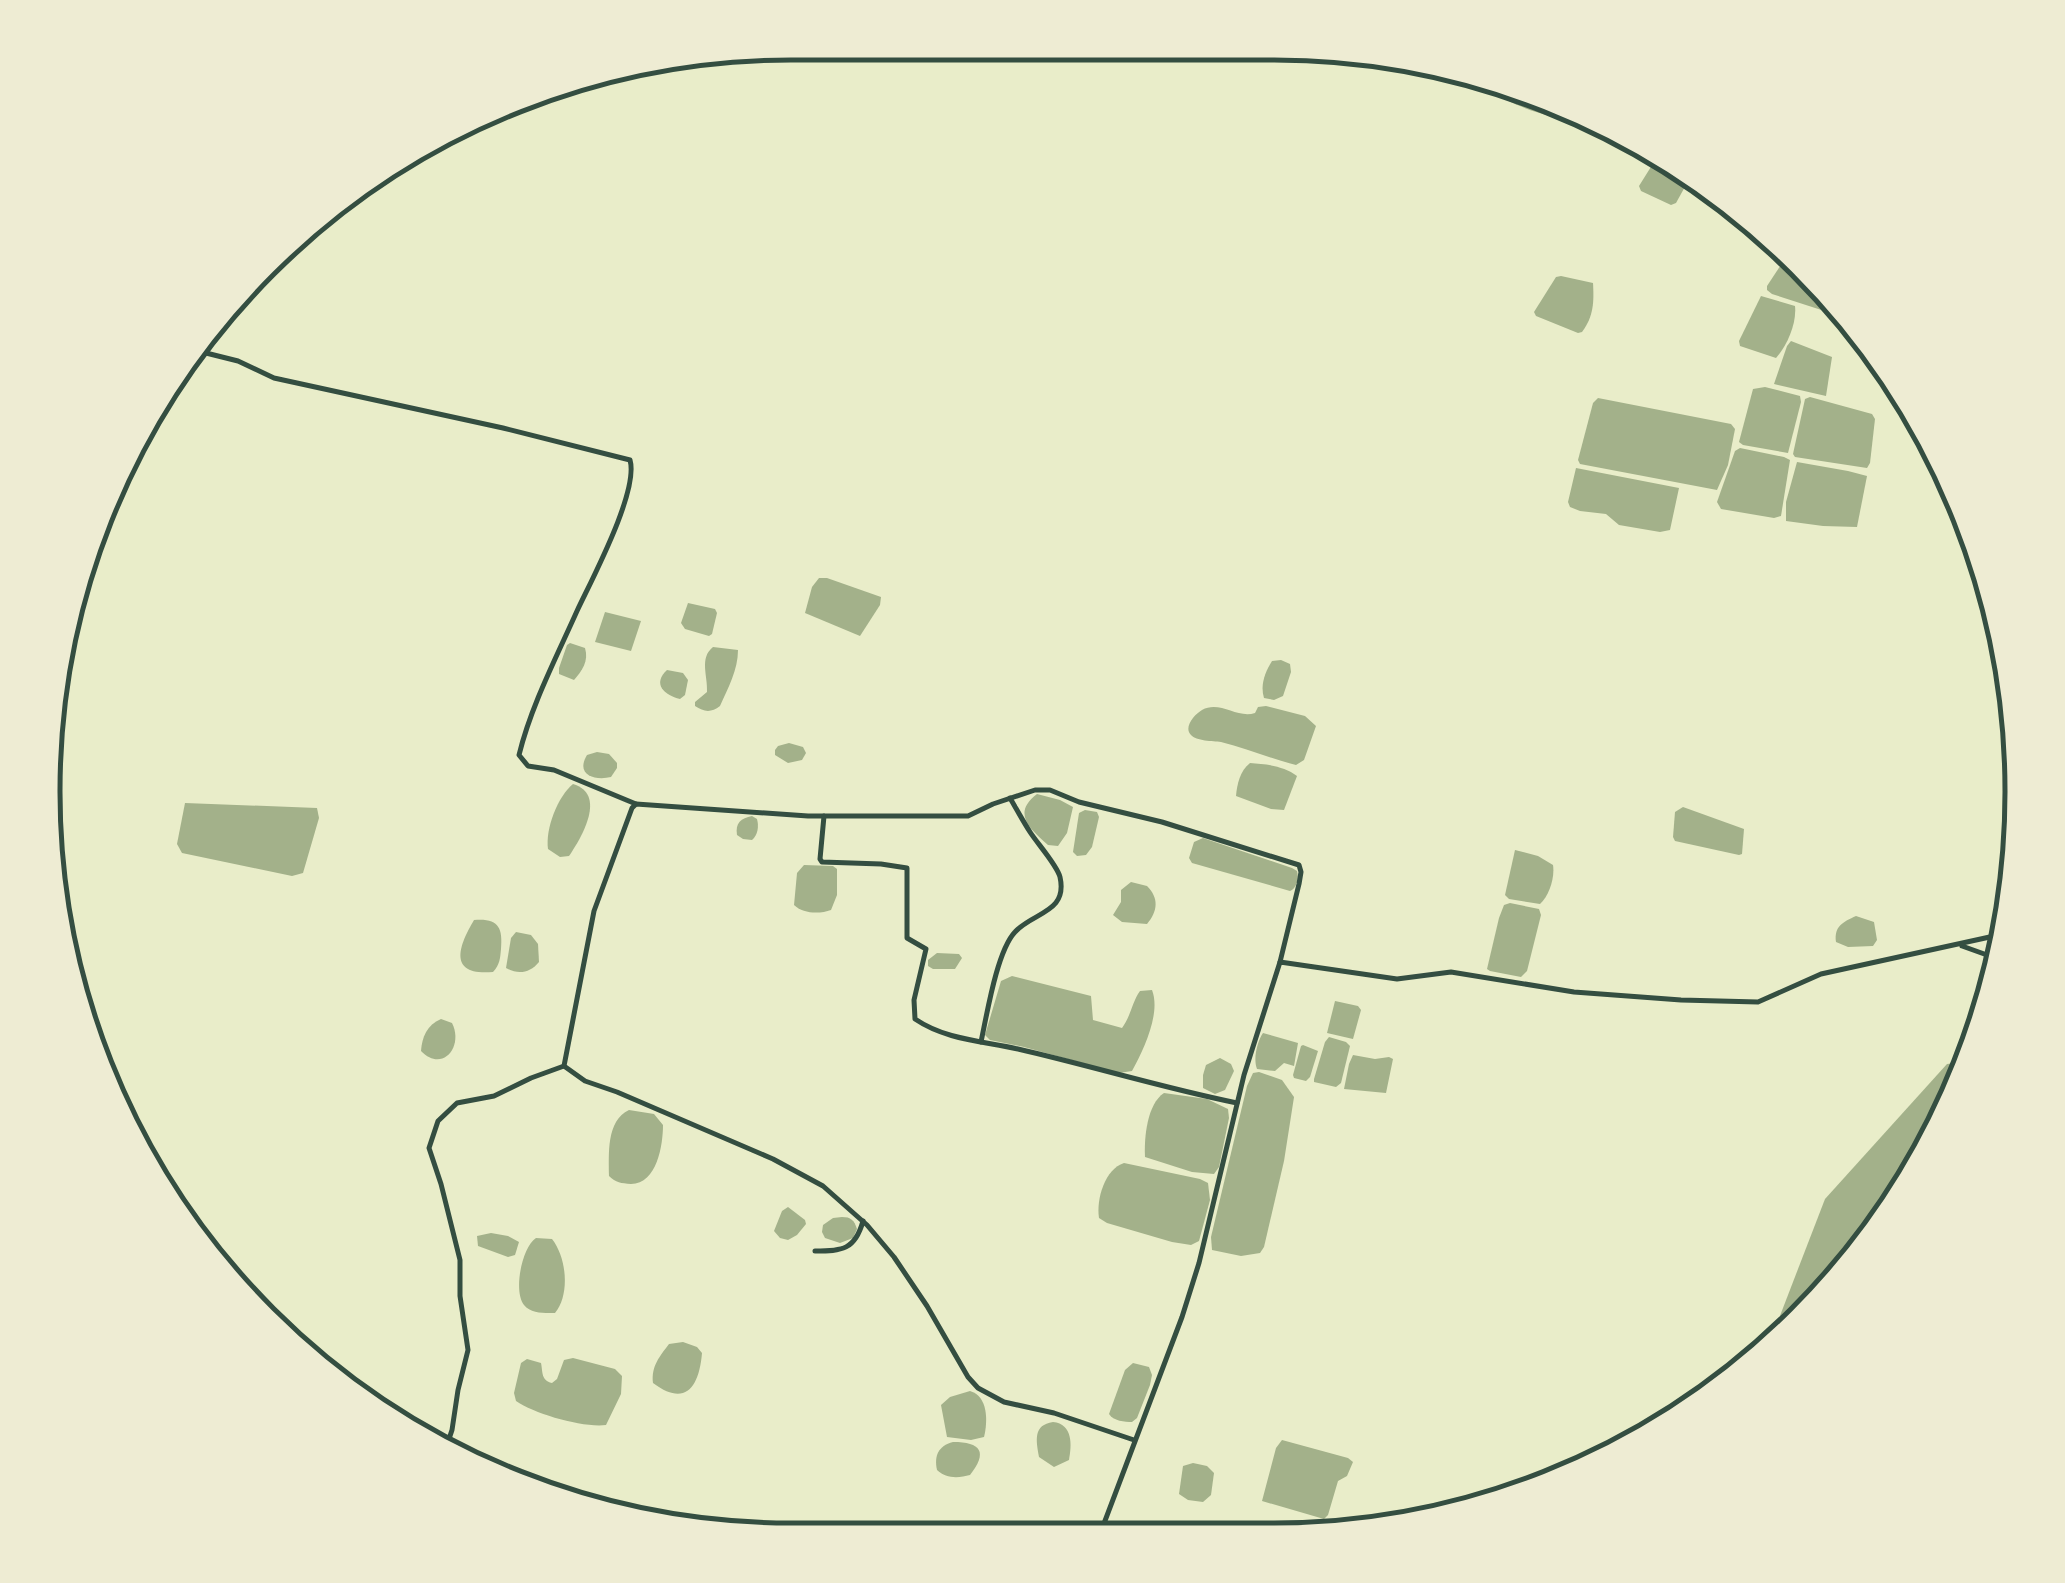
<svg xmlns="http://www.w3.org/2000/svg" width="2065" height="1583" font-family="Rubik,sans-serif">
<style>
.water{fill:#a3b18a}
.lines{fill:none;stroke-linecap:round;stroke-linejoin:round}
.minor{stroke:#344e41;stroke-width:5}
.secondary{stroke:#344e41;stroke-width:8}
.rim{fill:none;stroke:#344e41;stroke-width:5}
</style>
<rect width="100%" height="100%" fill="#e9edc9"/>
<g class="water">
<polygon points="1448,65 1468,68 1491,77 1486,88 1482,88 1446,73"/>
<path d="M 1494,78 L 1581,111 L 1576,119 C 1555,121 1507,104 1491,90 Z"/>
<polygon points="1659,154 1692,174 1676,203 1671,205 1641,191 1639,186"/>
<polygon points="1786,257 1840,316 1772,294 1767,290 1767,286"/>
<path d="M 1561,276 L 1593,283 C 1594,301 1594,316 1582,332 L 1578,333 L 1536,316 L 1534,312 L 1556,277 Z"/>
<path d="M 1761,296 L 1795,306 C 1797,323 1787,346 1776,358 L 1740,346 L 1739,341 Z"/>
<polygon points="1791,341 1832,357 1826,396 1774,384 1787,346"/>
<polygon points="1765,387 1800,396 1801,402 1788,453 1743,445 1739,442 1753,389"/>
<polygon points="1810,397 1872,414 1875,419 1870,463 1867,468 1795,457 1793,454 1805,399"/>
<polygon points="1598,398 1731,424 1735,429 1728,465 1717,490 1580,464 1578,460 1593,403"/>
<polygon points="1740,448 1784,457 1790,460 1781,516 1774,518 1721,509 1717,502 1735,451"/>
<polygon points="1797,462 1848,471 1867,476 1857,527 1823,526 1786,521 1786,502"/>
<polygon points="1576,468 1679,488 1670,530 1660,532 1619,525 1606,514 1580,511 1570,507 1568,502"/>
<polygon points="819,578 827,578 881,597 880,605 860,636 805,613 812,587"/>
<polygon points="688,603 715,609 717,613 712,634 709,636 685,629 681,623"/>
<polygon points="605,612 641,621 631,651 595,642"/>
<path d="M 570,643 L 585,648 C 589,661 582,671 574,680 L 559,674 L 559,668 L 567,645 Z"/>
<path d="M 713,647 L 738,650 C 738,670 728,688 720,706 C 711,713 704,712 695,706 L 695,702 L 707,692 C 708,676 699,658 713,647 Z"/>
<path d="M 1281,660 L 1290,664 L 1291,672 L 1283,696 L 1274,700 L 1264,698 C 1260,685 1265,672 1272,661 Z"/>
<path d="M 667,670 L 683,673 L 688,680 L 685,695 L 680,699 C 664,695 652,684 667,670 Z"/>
<path d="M 1266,706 L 1305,716 L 1316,726 L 1304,760 L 1296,765 C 1271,759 1246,748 1221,742 C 1213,741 1196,741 1191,735 C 1183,727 1195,714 1202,710 C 1220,700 1237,719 1255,713 L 1258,707 Z"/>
<polygon points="789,743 803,747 806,753 802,760 788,763 775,755 775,750 778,746"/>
<path d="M 597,752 L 609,754 L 617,763 L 617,768 L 611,777 C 595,781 575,775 587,755 Z"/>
<path d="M 1250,763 C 1266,764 1284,766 1297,776 L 1284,810 L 1271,809 L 1236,796 C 1237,784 1240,771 1250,763 Z"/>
<path d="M 573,784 C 607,794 582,837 569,856 L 560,857 L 548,849 C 545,829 558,796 573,784 Z"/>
<path d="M 1037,794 L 1060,800 L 1073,807 L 1067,833 L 1058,846 L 1048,845 C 1029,828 1012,813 1037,794 Z"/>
<polygon points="185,803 317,808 319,818 303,873 292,876 182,853 177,844"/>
<polygon points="1683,807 1744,829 1742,854 1739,855 1675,841 1673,837 1675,812"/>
<polygon points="1085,810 1097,812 1099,817 1092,847 1086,855 1077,856 1073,852 1079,813"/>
<path d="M 752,816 L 757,819 C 759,826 758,835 752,840 L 743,839 L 737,835 C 735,823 741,818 752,816 Z"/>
<path d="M 1203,838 L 1292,868 L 1297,871 C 1299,878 1297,888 1290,891 L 1192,863 L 1189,858 L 1194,842 Z"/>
<path d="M 1515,850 L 1538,856 L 1553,865 C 1555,878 1549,896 1540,904 L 1509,899 L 1505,895 Z"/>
<path d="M 804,865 L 833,866 L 837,869 L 837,895 L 831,910 C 820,914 803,914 794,905 L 797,873 Z"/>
<path d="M 1131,882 L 1147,886 C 1159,898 1158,911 1147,924 L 1122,922 L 1113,915 L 1121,902 L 1121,890 Z"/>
<polygon points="1510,903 1539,909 1541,915 1527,971 1521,977 1490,971 1487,969 1499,918 1504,905"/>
<path d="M 1856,916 L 1874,922 L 1877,940 L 1873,946 L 1848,947 L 1836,942 C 1834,926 1843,922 1856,916 Z"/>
<path d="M 474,920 C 498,918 503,927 501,949 C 500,959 500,964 493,972 C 448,976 458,947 474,920 Z"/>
<path d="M 516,932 L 531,935 L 538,944 L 539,962 C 530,973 518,975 506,968 L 511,938 Z"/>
<polygon points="937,953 959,954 962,958 955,969 933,969 928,966 928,960"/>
<path d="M 1012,976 L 1091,996 L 1093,1020 L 1122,1028 C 1131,1016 1132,1002 1140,991 L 1152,990 C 1161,1013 1144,1049 1132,1071 L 1119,1073 L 1024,1047 L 990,1040 L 985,1035 L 1001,981 Z"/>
<polygon points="1335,1001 1358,1006 1361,1010 1353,1039 1327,1033"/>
<path d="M 441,1019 L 452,1023 C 464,1047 442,1073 421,1051 C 422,1037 427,1025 441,1019 Z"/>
<path d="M 1263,1033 L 1298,1043 L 1294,1066 L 1284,1063 L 1275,1071 L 1257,1069 C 1253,1059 1257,1042 1263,1033 Z"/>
<polygon points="1329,1037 1346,1042 1350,1046 1341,1083 1336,1087 1314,1082 1314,1079 1325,1042"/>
<polygon points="1303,1045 1318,1051 1310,1077 1306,1081 1294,1078 1293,1075 1301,1046"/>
<polygon points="1353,1055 1375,1059 1389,1057 1393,1059 1386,1093 1344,1089 1349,1064"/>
<polygon points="1220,1058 1231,1064 1234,1071 1225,1090 1215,1094 1203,1088 1203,1075 1206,1065"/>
<polygon points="1970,1061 1965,1079 1896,1208 1803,1322 1766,1352 1825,1199 1947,1064"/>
<polygon points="1259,1072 1282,1080 1294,1097 1284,1161 1264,1247 1260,1253 1241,1256 1212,1250 1211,1237 1247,1086 1253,1073"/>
<path d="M 1164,1093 L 1207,1099 L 1228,1109 L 1229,1118 L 1219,1167 L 1214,1174 L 1192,1172 L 1145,1157 C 1144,1138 1147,1104 1164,1093 Z"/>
<path d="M 629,1110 L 654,1114 L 663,1125 C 663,1145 657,1184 631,1184 C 621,1183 616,1183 609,1176 C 609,1154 606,1121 629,1110 Z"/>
<path d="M 1124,1163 L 1200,1179 L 1208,1183 L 1210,1200 L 1199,1241 L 1191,1245 L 1172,1242 L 1107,1223 L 1099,1218 C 1096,1199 1105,1169 1124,1163 Z"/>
<polygon points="788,1207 805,1220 806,1224 797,1235 788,1240 780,1238 774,1231 782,1211"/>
<path d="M 842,1217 C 851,1217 854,1220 857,1229 L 853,1238 L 840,1243 L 825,1238 L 822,1232 L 823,1225 L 833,1218 Z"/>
<polygon points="491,1233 508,1236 519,1242 515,1255 508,1257 478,1246 477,1236"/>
<path d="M 536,1238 L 552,1239 C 567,1258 570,1295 555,1313 C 545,1313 531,1314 524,1305 C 513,1291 522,1247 536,1238 Z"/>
<path d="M 683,1342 L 697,1347 L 702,1353 C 699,1388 685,1407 653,1383 C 651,1366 660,1356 669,1344 Z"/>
<path d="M 573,1358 L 615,1369 L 622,1376 L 621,1394 L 606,1425 C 583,1428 535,1414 516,1401 L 514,1393 L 521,1363 L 527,1359 L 541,1363 C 543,1373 541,1380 552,1383 L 557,1379 L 564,1360 Z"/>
<path d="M 1133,1363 L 1149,1367 L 1152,1375 L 1150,1385 L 1137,1418 L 1132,1422 C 1125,1422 1113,1421 1109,1414 L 1125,1370 Z"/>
<path d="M 970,1391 C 988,1396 988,1421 984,1437 L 971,1440 L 947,1437 L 941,1405 L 950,1397 Z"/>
<path d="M 1053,1422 C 1073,1424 1072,1445 1069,1460 L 1054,1467 L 1039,1457 C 1036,1440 1033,1425 1053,1422 Z"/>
<polygon points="1282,1440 1348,1458 1353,1462 1347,1476 1338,1481 1328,1515 1324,1519 1262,1501 1276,1448"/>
<path d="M 953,1442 C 981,1442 988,1452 970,1475 C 959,1478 946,1479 937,1470 C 934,1456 938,1446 953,1442 Z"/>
<polygon points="1193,1463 1207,1466 1214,1473 1211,1495 1203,1502 1188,1500 1179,1494 1183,1466"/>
</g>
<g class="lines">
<g class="minor">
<path d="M 194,350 L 238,361 L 274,378 L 503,428 L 630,460 C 639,491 592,579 577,611 C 556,658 531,706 519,755 L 528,766 L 554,770 L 636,804"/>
<path d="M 824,816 L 820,859 L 822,862 L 881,864 L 907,868 L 907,938 L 926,949 L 914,1000 L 915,1019 C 946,1040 983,1041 1018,1049 C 1092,1066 1163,1088 1237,1103"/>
<polyline points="1962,946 2001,960"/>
<path d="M 981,1042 C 987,1014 997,951 1015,932 C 1033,912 1068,913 1060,877 C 1057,865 1037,843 1030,832 C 1023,821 1017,810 1010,798"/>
<path d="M 815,1251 C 842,1251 855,1250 863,1221"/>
<polyline points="1134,1440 1054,1413 1004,1402 978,1388 968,1377 927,1306 894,1257 867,1225 823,1186 773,1159 617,1092 585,1081 564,1066 594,911 632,808 636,804 808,816 968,816 993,804 1035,790 1050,790 1079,802 1162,822 1299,865 1301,872 1299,884 1280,962"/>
<polyline points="445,1451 452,1430 458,1390 468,1350 460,1296 460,1260 441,1184 429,1148 438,1121 457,1103 494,1096 531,1078 564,1066"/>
<polyline points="1100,1534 1182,1317 1199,1263 1244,1075 1280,962 1397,979 1451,972 1574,992 1681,1000 1758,1002 1821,974 2008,933"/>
</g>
<polyline class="secondary" points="2004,634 2009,657"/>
</g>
<path d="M0 0H2065V1583H0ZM791 60H1274A731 731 0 0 1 2005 791V792A731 731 0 0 1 1274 1523H791A731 731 0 0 1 60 792V791A731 731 0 0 1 791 60Z" fill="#eeecd3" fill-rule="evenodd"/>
<path class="rim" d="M791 60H1274A731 731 0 0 1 2005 791V792A731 731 0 0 1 1274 1523H791A731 731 0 0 1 60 792V791A731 731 0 0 1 791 60Z"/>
</svg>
